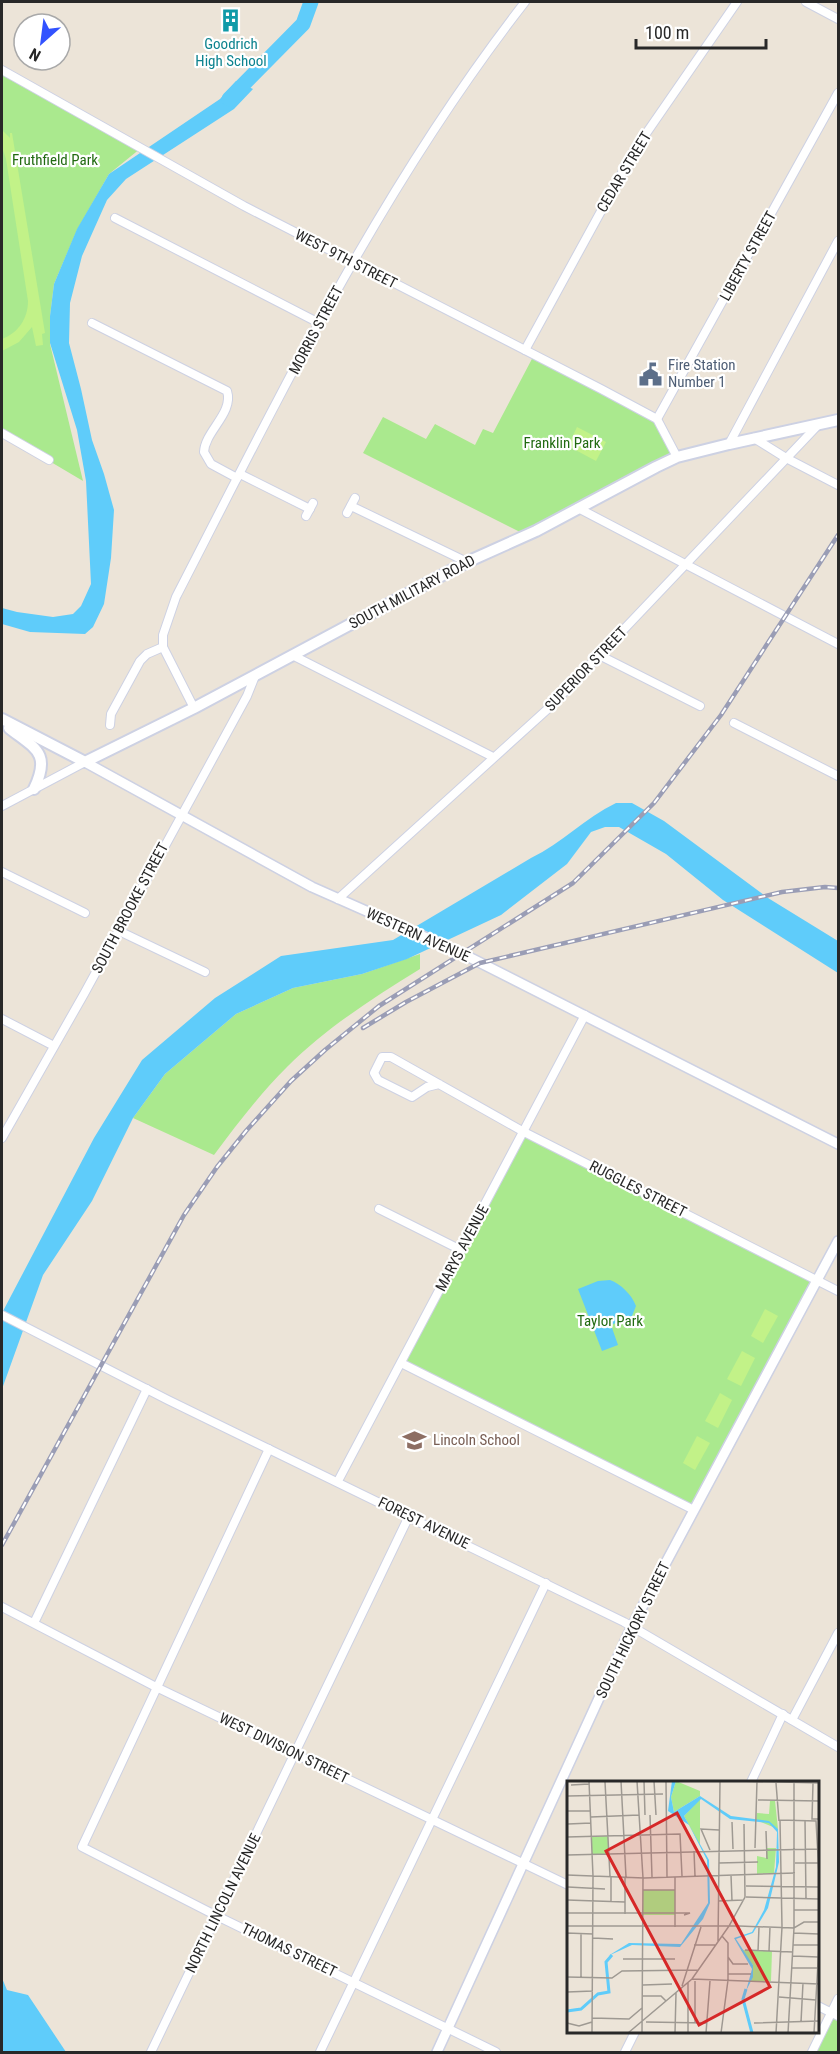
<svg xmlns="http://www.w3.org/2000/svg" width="840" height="2054" font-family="'Roboto Condensed',sans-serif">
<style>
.green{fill:#aae98e}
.pitch{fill:#c2f288}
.water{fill:#5fccfa}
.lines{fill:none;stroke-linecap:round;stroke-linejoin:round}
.river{stroke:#5fccfa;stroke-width:15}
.minor-casing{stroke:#cdd1e3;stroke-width:10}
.tertiary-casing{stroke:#cdd1e3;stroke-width:12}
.secondary-casing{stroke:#cdd1e3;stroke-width:14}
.minor{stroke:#fff;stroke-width:8}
.tertiary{stroke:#fff;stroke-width:9}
.secondary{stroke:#fff;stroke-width:10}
.rail-casing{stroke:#9a9db5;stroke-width:4.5}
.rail{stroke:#fff;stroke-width:2;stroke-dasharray:7;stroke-linecap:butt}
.labels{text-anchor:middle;stroke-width:4.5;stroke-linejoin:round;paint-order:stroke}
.culture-label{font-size:15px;fill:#0d838f;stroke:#fff}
.park-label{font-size:15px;fill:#226b12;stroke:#fff}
.street-label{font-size:15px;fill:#282828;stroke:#fff}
.service-label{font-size:15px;fill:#4e5e75;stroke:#fff;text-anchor:start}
.education-label{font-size:15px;fill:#785e54;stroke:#fff;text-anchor:start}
.inset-river{fill:none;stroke:#5fccfa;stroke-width:3}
.inset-road{fill:none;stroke:#9e9992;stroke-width:1.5}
.view{fill:#d62828;fill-opacity:0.15;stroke:#d62828;stroke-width:3}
.inset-edge{fill:none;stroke:#282828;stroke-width:3}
</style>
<rect width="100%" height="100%" fill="#ece4d8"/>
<g class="green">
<polygon points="2,70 141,148 109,174 77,230 54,284 50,316 50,344 83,481 2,433"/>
<polygon points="534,355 657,419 677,457 526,535 363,453 383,417 426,439 435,424 475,445 483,429 493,433"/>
<path d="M 420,954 L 420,969 C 373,998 326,1028 287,1067 C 260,1094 237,1124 214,1155 L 133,1118 L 165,1074 L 236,1014 L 293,988 L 362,974 Z"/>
<polygon points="524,1132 818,1279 694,1510 401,1363"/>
<polygon points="831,2012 838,2016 838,2052 812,2052"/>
</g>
<g class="pitch">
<path d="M 2,130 L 10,138 L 10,133 L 12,133 L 45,333 L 42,334 L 43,345 L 36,346 L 32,327 L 19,342 L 2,351 L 2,339 C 18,333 28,319 28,301 L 6,159 L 2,147 Z"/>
<polygon points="577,427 606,442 596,461 568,446"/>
<polygon points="765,1309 778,1316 763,1343 751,1336"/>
<polygon points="742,1351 755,1358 741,1386 727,1379"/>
<polygon points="720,1393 732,1400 718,1428 705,1421"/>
<polygon points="697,1436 710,1443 695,1470 683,1463"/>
</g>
<g class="water">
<polygon points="236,81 253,89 234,109 126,179 107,200 82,256 70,303 69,343 81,389 92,440 104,474 114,510 111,558 104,604 93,627 85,634 30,632 2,624 2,608 17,612 53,617 73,614 81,606 91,584 86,481 77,430 50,343 50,316 54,284 77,229 109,174 220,99"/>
<path d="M 616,803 L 632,803 L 664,821 L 768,898 L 838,941 L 838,973 L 723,900 L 666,854 L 619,827 L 605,827 L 591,832 L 567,864 L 501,915 L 407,959 L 362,974 L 293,988 L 236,1014 L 165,1074 L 133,1118 L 92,1201 L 43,1275 L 2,1389 L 2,1313 L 94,1138 L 142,1060 L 215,998 L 281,956 L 393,940 L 531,858 C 562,843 585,818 616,803 Z"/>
<path d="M 610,1280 C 621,1284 632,1295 636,1306 L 632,1316 L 611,1325 L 618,1345 L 602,1351 L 578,1289 L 598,1281 Z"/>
<polygon points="2,1978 7,1990 28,1995 66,2052 2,2052"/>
</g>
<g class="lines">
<polyline class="river" points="229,99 303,24 311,2"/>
<defs>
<g id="minor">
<polyline points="806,2 838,19"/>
<polyline points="2,70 244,206 601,389 657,419 677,457"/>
<polyline points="115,218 319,323"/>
<path d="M 92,323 L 227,391 C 234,413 205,431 204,452 L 211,464 L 237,478"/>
<polyline points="525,350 634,151 737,2"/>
<polyline points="657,419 838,93"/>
<polyline points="2,433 49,460"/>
<polyline points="754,438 786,458 838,485"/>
<polyline points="729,444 838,241"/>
<polyline points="240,474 310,509"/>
<polyline points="351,506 467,562"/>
<polyline points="578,508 838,644"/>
<polyline points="347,513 355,498"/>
<polyline points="306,516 313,503"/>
<polyline points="599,655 700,706"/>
<polyline points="294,656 493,757"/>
<path d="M 194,708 L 163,647 L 163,635 L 176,597 C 281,393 383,184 525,2"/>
<polyline points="734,723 838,776"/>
<polyline points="110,725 111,714 140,661 147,654 163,647"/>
<polyline points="2,806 85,762"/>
<polyline points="2,872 85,913"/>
<polyline points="338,899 551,706 818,425"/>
<polyline points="119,931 205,972"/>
<polyline points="2,1019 54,1046"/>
<polyline points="439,1084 427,1087 412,1097 378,1080 374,1073 382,1057 391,1057 524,1132 838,1291"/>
<polyline points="2,1138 84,994 247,696 255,676"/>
<polyline points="379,1209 461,1250"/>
<polyline points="2,1315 168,1400 624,1622 838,1747"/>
<polyline points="401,1363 694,1510"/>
<polyline points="269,1449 82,1847 217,1916 496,2052"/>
<polyline points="338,1481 585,1015"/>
<polyline points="2,1607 156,1687 568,1885"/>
<polyline points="34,1623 147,1389"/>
<polyline points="792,1720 838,1633"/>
<polyline points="751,1782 783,1714"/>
<polyline points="818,2006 838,2016"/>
<polyline points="151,2052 409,1516"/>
<polyline points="320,2052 546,1583"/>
<polyline points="625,2052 635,2032"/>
<polyline points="812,2052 838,1999"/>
</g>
<g id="tertiary">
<polyline points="85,762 312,887 461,953 838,1144"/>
<polyline points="437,2052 632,1626 838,1241"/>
</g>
<g id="secondary">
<polyline points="2,719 85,762 194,708 467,562 536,531 656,467 677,457 729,444 838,420"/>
<path d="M 9,728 C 36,749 51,753 34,789"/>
</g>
</defs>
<use href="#minor" class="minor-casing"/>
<use href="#tertiary" class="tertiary-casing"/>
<use href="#secondary" class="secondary-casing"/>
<use href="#minor" class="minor"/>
<use href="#tertiary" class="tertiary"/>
<use href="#secondary" class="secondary"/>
<defs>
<g id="rail">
<polyline points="363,1028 406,1002 480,963 782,892 825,887 838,888"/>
<polyline points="2,1545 184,1215 217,1167 246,1131 291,1081 325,1050 379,1006 573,883 654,803 721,715 838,535"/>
</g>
</defs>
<use href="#rail" class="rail-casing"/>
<use href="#rail" class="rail"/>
</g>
<defs>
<symbol id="building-bare" viewBox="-9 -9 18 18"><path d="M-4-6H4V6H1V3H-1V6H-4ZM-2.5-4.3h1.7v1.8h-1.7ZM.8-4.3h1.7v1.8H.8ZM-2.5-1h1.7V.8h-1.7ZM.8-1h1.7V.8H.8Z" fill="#0f9aa8" stroke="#fff" stroke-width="2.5" paint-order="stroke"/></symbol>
<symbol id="civic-bare" viewBox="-9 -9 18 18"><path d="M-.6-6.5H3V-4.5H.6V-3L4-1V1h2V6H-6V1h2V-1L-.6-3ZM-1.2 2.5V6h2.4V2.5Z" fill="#5c6f8a" stroke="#fff" stroke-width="2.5" paint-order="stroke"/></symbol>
<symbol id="school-bare" viewBox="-9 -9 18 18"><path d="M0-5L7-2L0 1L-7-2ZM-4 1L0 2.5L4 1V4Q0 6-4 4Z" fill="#8d6e63" stroke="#fff" stroke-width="2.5" paint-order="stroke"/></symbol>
</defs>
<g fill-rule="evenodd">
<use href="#building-bare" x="214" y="4" width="33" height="33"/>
<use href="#civic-bare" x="634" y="358" width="33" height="33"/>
<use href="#school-bare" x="398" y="1424" width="33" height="33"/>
</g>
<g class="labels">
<g class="culture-label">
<text x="231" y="49">Goodrich<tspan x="231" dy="17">High School</tspan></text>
</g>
<g class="park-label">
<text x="55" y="165">Fruthfield Park</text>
<text x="562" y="448">Franklin Park</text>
<text x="610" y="1326">Taylor Park</text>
</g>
<g class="street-label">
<text transform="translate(624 172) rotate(-59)" y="5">CEDAR STREET</text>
<text transform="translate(748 256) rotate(-61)" y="5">LIBERTY STREET</text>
<text transform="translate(346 259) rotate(27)" y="5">WEST 9TH STREET</text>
<text transform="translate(316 330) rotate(-62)" y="5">MORRIS STREET</text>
<text transform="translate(412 592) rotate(-28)" y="5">SOUTH MILITARY ROAD</text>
<text transform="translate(586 669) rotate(-46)" y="5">SUPERIOR STREET</text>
<text transform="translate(130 908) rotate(-62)" y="5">SOUTH BROOKE STREET</text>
<text transform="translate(418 935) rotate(24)" y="5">WESTERN AVENUE</text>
<text transform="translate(638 1189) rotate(27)" y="5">RUGGLES STREET</text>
<text transform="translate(462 1248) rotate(-62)" y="5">MARYS AVENUE</text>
<text transform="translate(424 1523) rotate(26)" y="5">FOREST AVENUE</text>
<text transform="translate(633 1630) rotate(-64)" y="5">SOUTH HICKORY STREET</text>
<text transform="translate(284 1748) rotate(26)" y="5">WEST DIVISION STREET</text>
<text transform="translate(223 1903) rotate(-64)" y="5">NORTH LINCOLN AVENUE</text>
<text transform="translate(289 1950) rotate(26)" y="5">THOMAS STREET</text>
</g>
<g class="service-label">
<text x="668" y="370">Fire Station<tspan x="668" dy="17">Number 1</tspan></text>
</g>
<g class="education-label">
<text x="433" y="1445">Lincoln School</text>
</g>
</g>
<g transform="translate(567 1781)">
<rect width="252" height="252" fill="#ece4d8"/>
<path d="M 109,0 L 133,10 L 133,15 L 107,31 L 104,16 ZM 133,18 L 133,64 L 117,35 ZM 203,20 L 208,20 L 211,48 L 189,39 L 190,32 L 202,33 ZM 41,55 L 42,73 L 25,73 L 24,56 ZM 200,67 L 209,67 L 207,92 L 190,93 L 190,75 L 199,77 ZM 76,109 L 108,109 L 108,134 L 76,134 ZM 174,169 L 205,170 L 204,200 L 184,200 L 186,184 Z" fill="#aae98e"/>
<path d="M 105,0 L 109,0 L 104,16 L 107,31 L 133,15 L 164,35 L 202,40 L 211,48 L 212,81 L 201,127 L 186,152 L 169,158 L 186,184 L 186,196 L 179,210 L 185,188 L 167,157 L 185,151 L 197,129 L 209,86 L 210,51 L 202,42 L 163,38 L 134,18 L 117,35 L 142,79 L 143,122 L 136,138 L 113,166 L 65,164 L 41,175 L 62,162 L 114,163 L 141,122 L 140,79 L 122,44 L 101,30 Z" fill="#5fccfa"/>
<path class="inset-river" d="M 179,208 L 176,218 L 185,252M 0,230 L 14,228 L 31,213 L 42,211 L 39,181 L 45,174"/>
<path class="inset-road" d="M 22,0 L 26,95 L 25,252M 54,0 L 59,96M 70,0 L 76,97 L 75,252M 77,0 L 78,34M 87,0 L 89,34M 99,0 L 100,96M 170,0 L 252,2M 38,1 L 43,95M 209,2 L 212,40M 246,2 L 245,38 L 252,38M 4,4 L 22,3M 1,15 L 96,13M 191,19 L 252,20M 1,30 L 23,30M 83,34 L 85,96M 24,36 L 72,34M 238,39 L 239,118M 227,40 L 227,147 L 237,141 L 252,141M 227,40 L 227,0M 165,41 L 166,68M 1,43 L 24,42M 199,50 L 200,78M 0,56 L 113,53 L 115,95M 188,67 L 190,0M 143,69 L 134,48 L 152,49M 127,70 L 128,95M 0,74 L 250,68M 152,82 L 191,81M 228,82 L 252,82M 0,94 L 77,97 L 228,92M 164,94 L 165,120M 108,96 L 108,146M 179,105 L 252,106M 1,106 L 38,108M 76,109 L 108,109M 179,116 L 252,118M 0,119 L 58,121M 151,120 L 177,119M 44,121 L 44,95M 227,129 L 252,129M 0,132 L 123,132 L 117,134M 58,133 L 58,96M 0,145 L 162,145 L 178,116 L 177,43M 215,146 L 213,39 L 249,40 L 252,93M 226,152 L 252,153M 26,157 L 46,158M 151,160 L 153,0M 127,164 L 149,164M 226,164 L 252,164M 178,169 L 226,171M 191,170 L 192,146M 202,170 L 203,146M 226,175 L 251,176M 161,176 L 166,183 L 181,183M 56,178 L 108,178M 225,187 L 251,187M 0,188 L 0,152 L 26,153M 161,193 L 184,193M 0,196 L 45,197 L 55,190 L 131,189M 14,196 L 14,152M 125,198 L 252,203M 76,204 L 105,203M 115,205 L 134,146M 0,211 L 26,210M 76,215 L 94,215 L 99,220M 212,216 L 249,219M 25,237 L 62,238 L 75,227M 79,241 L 140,242M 234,241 L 236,202M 0,242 L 12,245 L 25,241M 128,242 L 128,200M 187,242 L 252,240M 61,252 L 125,198 L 162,145 L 172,145 L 227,147 L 221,252M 108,252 L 109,212M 121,252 L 121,201M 139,252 L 143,200M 154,252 L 161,199 L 161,162 L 155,155M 209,252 L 215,146M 247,252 L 252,164"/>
<path class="view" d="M 110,32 L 203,206 L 132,244 L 39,70 Z"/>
<rect width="252" height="252" class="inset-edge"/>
</g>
<rect width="840" height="2054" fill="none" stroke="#282828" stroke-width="6"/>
<g transform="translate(42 42) rotate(208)"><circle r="28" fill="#ffffff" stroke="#a9a9a9" stroke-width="1.5"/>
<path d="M0-4.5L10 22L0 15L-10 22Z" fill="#3252ff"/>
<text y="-9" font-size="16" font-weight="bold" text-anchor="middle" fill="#282828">N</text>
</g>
<path d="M636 39v9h130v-9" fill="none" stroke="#282828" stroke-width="3"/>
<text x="645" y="39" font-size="18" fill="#282828" stroke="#ffffff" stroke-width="4.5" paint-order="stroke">100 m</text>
</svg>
